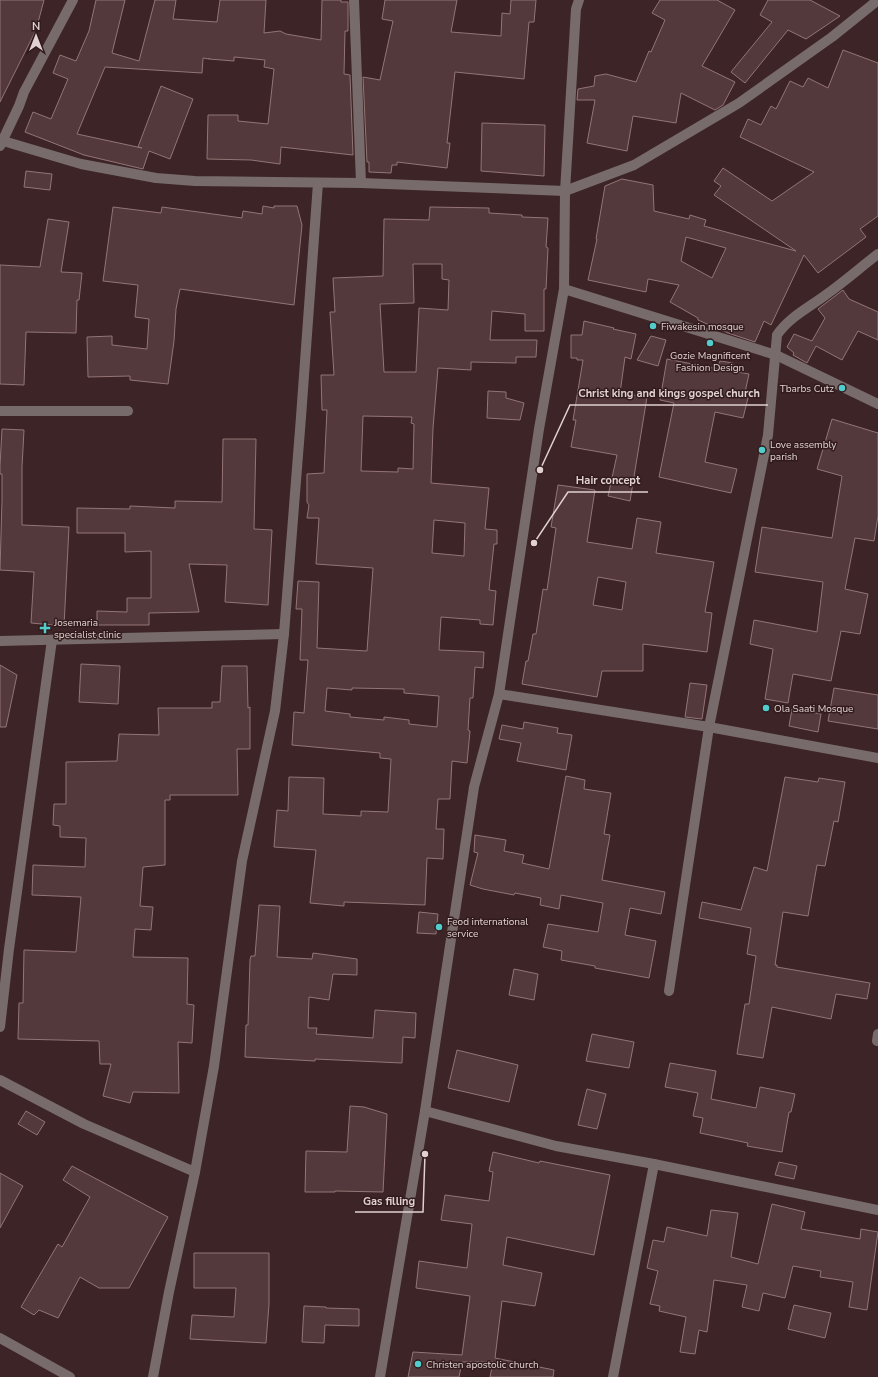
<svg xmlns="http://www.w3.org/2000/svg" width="878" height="1377" font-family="'Nunito Sans',sans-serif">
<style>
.building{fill:#53393b;stroke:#937576;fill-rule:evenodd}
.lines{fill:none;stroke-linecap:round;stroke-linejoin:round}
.minor{stroke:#786b6b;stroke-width:10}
.poi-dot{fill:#52cdcd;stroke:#321b1c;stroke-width:1.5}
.labels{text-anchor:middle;stroke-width:3;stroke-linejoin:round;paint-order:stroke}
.poi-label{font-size:10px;fill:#e1d1d1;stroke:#321b1c;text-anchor:start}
.leader{fill:none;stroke:#e1d1d1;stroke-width:1.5}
.callout-dot{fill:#e1d1d1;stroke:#321b1c;stroke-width:1.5}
.callout-label{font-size:11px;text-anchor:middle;font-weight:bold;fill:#e1d1d1;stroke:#321b1c;stroke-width:3;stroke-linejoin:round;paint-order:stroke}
</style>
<rect width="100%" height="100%" fill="#3d2426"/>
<g class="building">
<polygon points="0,0 44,0 36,30 0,102"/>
<polygon points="96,0 125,0 112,53 139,61 155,0 176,0 173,19 217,22 220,0 266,0 264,33 280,31 286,34 321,40 322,0 341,0 341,2 348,2 348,31 345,31 344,74 350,75 353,155 281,147 280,164 251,160 207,159 208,115 238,115 238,121 268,124 274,69 264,67 265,60 234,57 234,61 209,59 209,58 209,59 203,58 202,73 105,67 77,134 142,148 138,147 161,86 193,99 170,159 149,151 143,169 84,155 25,132 33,112 51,119 68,79 53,73 60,55 76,61 89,31"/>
<polygon points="385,0 457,0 451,32 501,36 502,13 510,14 511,0 536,0 534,22 529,22 524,79 455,72 447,143 450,143 447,168 397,162 397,165 392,165 391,173 369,172 369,162 367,162 363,77 380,80 393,21 382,19"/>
<polygon points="660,0 717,0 735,10 702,66 735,82 723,105 715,110 681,93 676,123 633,116 627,151 587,143 595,100 577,100 578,89 594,86 595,76 606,74 636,82 649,51 651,52 665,20 652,13"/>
<polygon points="768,0 810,0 840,16 806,39 788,30 745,83 731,72 772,22 760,15"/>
<path d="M 843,50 L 878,63 L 878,216 L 860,229 L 866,237 L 818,273 L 804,255 L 771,325 L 764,321 L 755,342 L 728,333 L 698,320 L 698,318 L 670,302 L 679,285 L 648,279 L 646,292 L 588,280 L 597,239 L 596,239 L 605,186 L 622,179 L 653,185 L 654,211 L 689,219 L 690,215 L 706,220 L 704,226 L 796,251 L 714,195 L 721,186 L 714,181 L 723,168 L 772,201 L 814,172 L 740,137 L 748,119 L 761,125 L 771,106 L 776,109 L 790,81 L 803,87 L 808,78 L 828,88 ZM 686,237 L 726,248 L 712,278 L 681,261 Z"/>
<polygon points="482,123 545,125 544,176 481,171"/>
<polygon points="26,171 52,174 50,190 24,187"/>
<polygon points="263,206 274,208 274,206 297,206 302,225 294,305 180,289 176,309 174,341 168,384 130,380 130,376 88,377 87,337 112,336 112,345 147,349 149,319 135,317 138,285 103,281 113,207 161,213 162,207 242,218 243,211 262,214"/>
<path d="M 430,207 L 489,208 L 489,213 L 522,215 L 522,217 L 548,218 L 546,247 L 548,248 L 546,289 L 544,289 L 544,331 L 525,331 L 525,314 L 492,311 L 490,340 L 537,340 L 536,357 L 516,357 L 516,363 L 471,362 L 471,370 L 438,368 L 433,428 L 431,483 L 489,488 L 485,529 L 497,530 L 497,544 L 494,544 L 489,590 L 496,591 L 493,625 L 480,624 L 480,620 L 441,617 L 439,650 L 484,652 L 483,668 L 475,667 L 473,698 L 470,698 L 468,730 L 470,731 L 467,763 L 452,761 L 450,799 L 438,799 L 436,829 L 444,829 L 443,859 L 427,858 L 425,905 L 344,902 L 344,906 L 310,903 L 316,850 L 274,847 L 277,810 L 288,811 L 289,777 L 324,778 L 323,814 L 361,816 L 361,811 L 388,812 L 391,759 L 380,758 L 380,753 L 292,745 L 294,712 L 304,713 L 308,660 L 300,660 L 302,609 L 296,609 L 298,581 L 319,582 L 317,648 L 367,651 L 373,568 L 316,564 L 319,518 L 307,518 L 309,505 L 307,502 L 307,474 L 324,473 L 327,410 L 322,410 L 321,375 L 334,375 L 330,312 L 335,312 L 333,278 L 383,276 L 384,219 L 429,220 ZM 413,264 L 442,264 L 442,279 L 449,280 L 448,310 L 419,308 L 416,372 L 384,372 L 380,304 L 414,303 ZM 363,416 L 412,417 L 411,423 L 414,424 L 413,469 L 398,468 L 398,472 L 361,471 ZM 434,520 L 465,523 L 464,556 L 432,553 ZM 327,688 L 352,690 L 352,688 L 404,689 L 404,693 L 439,696 L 437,727 L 409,724 L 409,720 L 384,717 L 384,720 L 350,717 L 350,714 L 325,711 Z"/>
<polygon points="48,219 69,222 61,272 82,273 79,300 77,300 76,333 26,332 24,385 0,384 0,265 40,267"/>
<polygon points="843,290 849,299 878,312 878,340 858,331 842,360 816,346 807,363 793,355 794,353 787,347 794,334 812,341 825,318 818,309"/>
<polygon points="584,321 614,328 613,329 636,334 631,359 625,357 620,393 647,397 630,501 608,496 617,455 571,447 576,420 573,420 583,360 577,360 577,358 571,358 571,335 582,335"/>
<polygon points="651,336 666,340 658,366 637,360"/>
<polygon points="667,359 718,369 720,361 733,363 732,371 749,374 744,397 748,398 743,418 715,412 705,462 737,469 731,493 659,477 674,403 660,400"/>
<polygon points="488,391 506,392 506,398 524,403 520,420 487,418"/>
<polygon points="832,419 878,433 878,516 874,541 855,538 845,589 868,594 860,634 841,631 831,681 793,674 788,703 765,699 773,649 750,644 754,620 817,632 823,582 755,572 762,527 832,538 842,476 817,469"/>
<polygon points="2,429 24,430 22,467 22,525 69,527 64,626 31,623 34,572 0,570 2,500 2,474 0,474 0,466"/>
<polygon points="223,439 256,439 254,529 272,530 268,605 225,602 227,565 189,564 199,612 149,613 149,625 97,625 97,611 127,612 127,598 151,598 151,551 125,552 125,533 77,533 77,508 130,509 130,506 175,508 175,501 222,502"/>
<path d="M 558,485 L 595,490 L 587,542 L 632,549 L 637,518 L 661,522 L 656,553 L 714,562 L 705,612 L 712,613 L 707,652 L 643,644 L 643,671 L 602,671 L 597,697 L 522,684 L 526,661 L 528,661 L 533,634 L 536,634 L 543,589 L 547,590 L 556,528 L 551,527 ZM 598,577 L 626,582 L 622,610 L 593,605 Z"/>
<polygon points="81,664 120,666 118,704 79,702"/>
<polygon points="0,665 17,675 6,727 0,727"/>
<polygon points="222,666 247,666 248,708 250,707 250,749 237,749 238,795 170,795 170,800 165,800 165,865 143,867 140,906 153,907 151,930 135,929 133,957 188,958 187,1004 194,1005 192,1043 178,1042 179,1093 133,1092 130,1103 103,1096 111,1064 100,1064 99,1041 18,1039 19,1003 23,1003 24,950 76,952 81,897 32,895 33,865 85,867 86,838 60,837 60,826 53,825 54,804 66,804 66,762 117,761 119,734 159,735 158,708 212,708 212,702 220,702"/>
<polygon points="690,683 707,685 702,719 685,717"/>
<polygon points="834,688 878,695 878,729 828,721"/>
<polygon points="792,709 821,714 818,732 789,726"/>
<polygon points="524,722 558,728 557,733 572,735 566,770 517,761 521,743 499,739 502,725 523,729"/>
<polygon points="566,776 585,780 584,789 611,793 604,834 610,835 602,880 665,892 661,914 630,908 625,935 656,941 649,978 595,968 595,966 561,960 562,951 543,947 548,924 598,932 603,903 561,895 559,909 540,905 541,898 515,893 514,895 483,889 470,885 478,853 474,852 475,835 506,840 504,851 524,855 522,863 549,869"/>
<polygon points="785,777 818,782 819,778 845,782 838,822 834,821 825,866 817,865 808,916 783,912 775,965 777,965 777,967 870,983 867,999 836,994 831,1019 772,1007 763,1058 737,1054 745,1004 749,1004 756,956 747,954 751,928 699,918 702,902 741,910 754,867 767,871"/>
<polygon points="259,905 280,906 277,957 312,959 313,953 357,959 357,975 333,974 329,1000 309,997 308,1028 317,1028 316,1034 373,1038 375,1010 416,1013 415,1038 403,1037 402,1063 315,1059 315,1061 245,1057 246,1025 248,1025 250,960 251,956 255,956"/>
<polygon points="419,912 438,914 436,934 417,933"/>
<polygon points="514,969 538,974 534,1000 509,995"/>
<polygon points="592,1034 634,1042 629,1068 586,1061"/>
<polygon points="457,1050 518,1065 509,1102 448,1088"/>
<polygon points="670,1063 716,1071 711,1099 756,1108 760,1087 795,1094 791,1112 789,1112 782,1152 747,1146 748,1143 700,1133 703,1118 693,1116 698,1093 665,1087"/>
<polygon points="587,1089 606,1094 597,1129 578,1125"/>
<polygon points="350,1106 364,1107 387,1114 383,1192 335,1191 335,1192 305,1192 306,1151 347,1152"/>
<polygon points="26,1111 45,1122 37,1135 18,1124"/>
<polygon points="493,1152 539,1163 540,1161 610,1175 594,1255 507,1237 503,1265 542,1273 535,1306 502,1301 495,1358 554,1370 553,1377 490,1377 493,1362 462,1362 459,1377 408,1377 413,1352 462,1355 470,1296 416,1288 419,1261 467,1268 472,1224 441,1220 445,1195 489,1201 493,1172 489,1171"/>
<polygon points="779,1162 797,1166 794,1179 775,1175"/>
<polygon points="72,1166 168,1217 129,1288 99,1288 80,1277 58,1318 39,1310 34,1315 21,1307 58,1244 62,1247 90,1197 63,1180"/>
<polygon points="0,1173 23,1186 0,1228"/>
<polygon points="772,1204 805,1212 801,1229 860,1239 861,1229 878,1232 867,1310 849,1307 853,1282 820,1277 821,1271 793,1266 785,1298 763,1293 759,1311 742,1307 747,1285 714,1280 707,1332 699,1330 695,1354 680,1352 686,1317 659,1311 660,1306 650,1304 658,1271 647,1268 653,1240 664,1242 667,1227 707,1236 711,1210 738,1213 731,1257 758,1264"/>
<polygon points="194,1253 269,1253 269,1304 266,1343 190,1339 192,1315 234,1317 236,1288 194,1288"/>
<polygon points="794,1305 831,1313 825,1338 788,1329"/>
<polygon points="304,1306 326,1307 326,1308 359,1309 359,1326 325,1325 324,1343 302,1342"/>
</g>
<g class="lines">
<g class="minor">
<polyline points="354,0 361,183"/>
<polyline points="0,140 81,164 156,178 195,181 361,183 565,191 634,165 739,103 832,37 878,0"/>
<polyline points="0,146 19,106 24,92 73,0"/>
<polyline points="564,289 776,355 878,404"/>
<polyline points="0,411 128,411"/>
<polyline points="0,641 284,634"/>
<polyline points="499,694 709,727 878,758"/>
<path d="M 669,991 L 709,727 L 768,435 L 777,335 C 789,317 810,307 827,294 C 845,281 861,267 878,254"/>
<polyline points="0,1027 9,949 52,640"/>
<polyline points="877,1041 878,1034"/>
<polyline points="0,1080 84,1124 195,1172"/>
<polyline points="425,1111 556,1146 654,1164 878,1210"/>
<polyline points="0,1338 70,1377"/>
<polyline points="153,1377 169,1292 195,1172 214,1066 242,861 275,711 284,634 301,417 318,183"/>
<polyline points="380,1377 425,1111 474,787 499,694 539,429 564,289 565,191 576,9 579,0"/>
<polyline points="613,1377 654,1164"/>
</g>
</g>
<g class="poi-dot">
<circle cx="653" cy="326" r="4"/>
<circle cx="710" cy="343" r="4"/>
<circle cx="842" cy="388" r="4"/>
<circle cx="762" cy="450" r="4"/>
<path d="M43 622h4v4h4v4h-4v4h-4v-4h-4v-4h4z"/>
<circle cx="766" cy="708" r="4"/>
<circle cx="439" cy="927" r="4"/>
<circle cx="418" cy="1364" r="4"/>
</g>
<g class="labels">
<g class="poi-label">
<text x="661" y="330">Fiwakesin mosque</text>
<text x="710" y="359" text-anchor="middle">Gozie Magnificent<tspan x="710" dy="12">Fashion Design</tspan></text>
<text x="834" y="392" text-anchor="end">Tbarbs Cutz</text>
<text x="770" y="448">Love assembly<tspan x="770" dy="12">parish</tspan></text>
<text x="54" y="626">Josemaria<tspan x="54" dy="12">specialist clinic</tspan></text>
<text x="774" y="712">Ola Saati Mosque</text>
<text x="447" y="925">Feod international<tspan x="447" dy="12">service</tspan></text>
<text x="426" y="1368">Christen apostolic church</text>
</g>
</g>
<path class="leader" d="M540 470L570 405H768M534 543L568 492H648M425 1154L423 1212H355"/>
<g class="callout-dot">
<circle cx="540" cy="470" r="4"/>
<circle cx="534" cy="543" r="4"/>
<circle cx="425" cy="1154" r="4"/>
</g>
<g class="callout-label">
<text x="669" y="397">Christ king and kings gospel church</text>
<text x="608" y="484">Hair concept</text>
<text x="389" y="1205">Gas filling</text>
</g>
<g transform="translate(36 36)" stroke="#321b1c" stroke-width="3" paint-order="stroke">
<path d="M0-3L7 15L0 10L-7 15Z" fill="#e1d1d1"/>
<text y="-6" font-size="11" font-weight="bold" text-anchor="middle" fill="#e1d1d1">N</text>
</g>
</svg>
